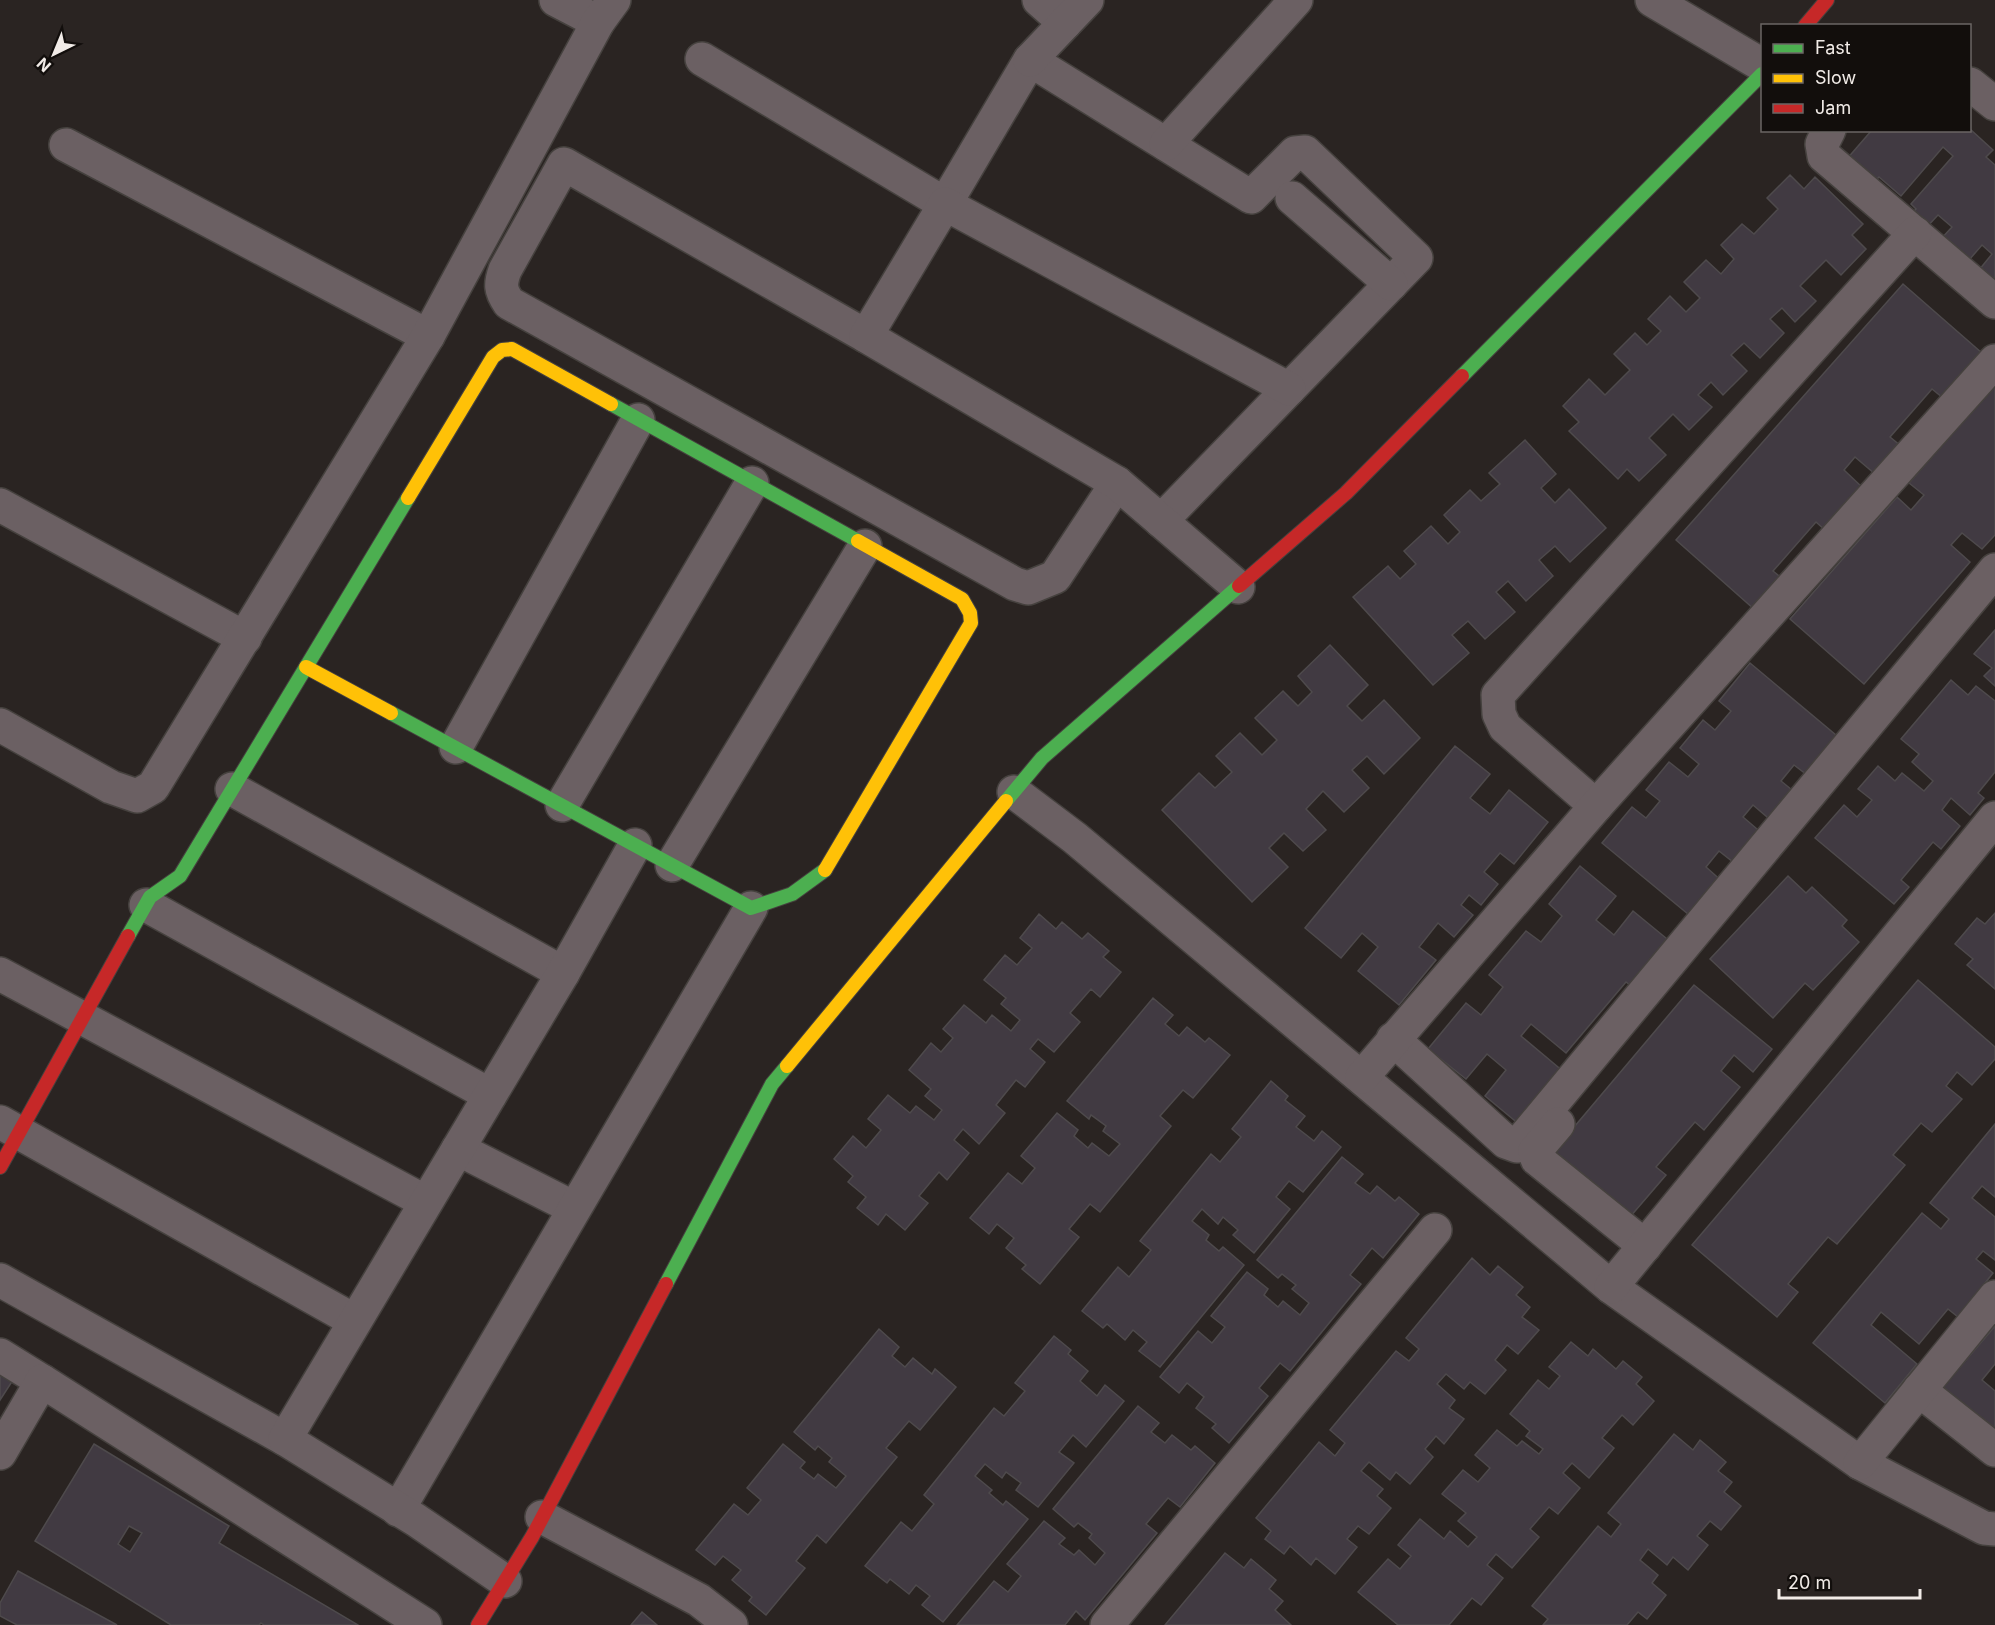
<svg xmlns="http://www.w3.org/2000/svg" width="1995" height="1625" font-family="Inter,sans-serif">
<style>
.building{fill:#413a42;stroke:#4e4a4c;stroke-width:1.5;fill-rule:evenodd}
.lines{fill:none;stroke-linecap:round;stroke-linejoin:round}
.street-casing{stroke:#45413e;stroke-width:36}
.fast-casing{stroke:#45413e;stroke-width:16}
.slow-casing{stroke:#45413e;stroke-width:16}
.jam-casing{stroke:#45413e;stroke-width:16}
.street{stroke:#6b6063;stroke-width:33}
.fast{stroke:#4caf50;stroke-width:14}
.slow{stroke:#ffc107;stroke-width:14}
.jam{stroke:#c62828;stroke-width:14}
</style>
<rect width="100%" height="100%" fill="#2a2422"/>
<g class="building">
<polygon points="1970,129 1993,150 1986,157 1995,165 1995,291 1979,270 1992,254 1982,245 1969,260 1939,241 1952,227 1938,215 1925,229 1909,216 1916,209 1911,204 1953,156 1943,147 1901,196 1879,177 1873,183 1846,160 1872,130"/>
<polygon points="1790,175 1804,189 1815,177 1863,224 1852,235 1866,249 1841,275 1826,260 1800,286 1816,301 1795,322 1782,308 1770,319 1784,333 1760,358 1744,343 1731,355 1747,371 1723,395 1711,382 1698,395 1712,407 1689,430 1673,414 1649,438 1666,455 1639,481 1627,469 1618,479 1569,431 1579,422 1563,406 1589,379 1605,395 1630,370 1614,354 1635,333 1647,345 1661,331 1648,319 1670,296 1686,312 1700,298 1684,282 1706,260 1721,274 1734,259 1721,245 1742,224 1754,234 1778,209 1767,198"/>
<polygon points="1903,284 1982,353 1943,398 1932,389 1890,437 1901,446 1875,474 1855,457 1844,470 1863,488 1826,531 1816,522 1773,571 1783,579 1755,610 1676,540"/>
<polygon points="1995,384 1995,535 1982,549 1962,533 1951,545 1970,562 1864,684 1790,619 1897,497 1911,510 1924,495 1909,483"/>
<polygon points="1525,440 1556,474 1541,488 1555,503 1569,489 1606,528 1570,562 1555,546 1539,560 1553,576 1526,601 1508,581 1496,592 1515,612 1485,639 1468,621 1452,635 1469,653 1433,685 1353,597 1388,566 1400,579 1416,564 1404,551 1431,526 1448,544 1460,532 1444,515 1470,490 1481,501 1500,484 1489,473"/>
<polygon points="1995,630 1995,686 1984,676 1992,668 1974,654"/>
<polygon points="1330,645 1368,685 1347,706 1362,721 1384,700 1420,738 1384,774 1367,756 1352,770 1369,788 1344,812 1323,791 1306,809 1326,830 1303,851 1284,833 1269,848 1288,867 1252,902 1162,810 1199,773 1215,788 1232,772 1216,756 1240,733 1262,755 1277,740 1255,718 1283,691 1298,706 1312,692 1298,676"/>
<polygon points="1750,663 1842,740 1811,778 1794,765 1781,781 1797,794 1774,823 1753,805 1743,817 1764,835 1738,866 1719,851 1706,867 1724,883 1694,919 1602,843 1632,807 1646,818 1660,801 1646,790 1669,762 1688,777 1699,764 1680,748 1703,720 1715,730 1731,711 1719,701"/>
<polygon points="1951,680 1968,695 1976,686 1995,701 1995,772 1978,793 1984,798 1970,815 1951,798 1942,810 1960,826 1941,849 1933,842 1901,880 1909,887 1894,904 1815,838 1844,805 1857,817 1872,800 1858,789 1878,766 1895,781 1902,773 1924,791 1933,781 1912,762 1919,754 1901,739"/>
<polygon points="1455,746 1490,774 1470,798 1490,814 1509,790 1548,822 1514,864 1500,853 1484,872 1498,884 1481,905 1469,895 1461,905 1473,915 1454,937 1438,923 1419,947 1436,960 1399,1005 1358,971 1378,947 1362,933 1341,958 1305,928"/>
<polygon points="1580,866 1616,896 1596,920 1614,935 1633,911 1672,943 1634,988 1626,982 1566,1053 1531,1024 1521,1036 1564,1072 1520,1125 1485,1096 1506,1070 1487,1054 1466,1079 1428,1049 1466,1003 1481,1015 1503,987 1489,975 1526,931 1541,942 1562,916 1549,904"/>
<polygon points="1788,876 1806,893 1812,887 1847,920 1842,926 1859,942 1813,990 1805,983 1773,1018 1710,959"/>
<polygon points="1995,913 1995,989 1967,965 1973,959 1955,944 1977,918 1985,924"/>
<polygon points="1039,914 1056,929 1062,922 1082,939 1088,933 1109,951 1103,957 1121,972 1100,997 1091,989 1070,1013 1080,1022 1054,1052 1038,1039 1030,1049 1045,1062 1025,1087 1016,1080 996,1105 1005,1113 979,1144 963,1129 954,1140 969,1153 947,1180 939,1172 919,1196 928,1203 905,1230 886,1214 878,1225 857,1208 866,1197 848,1182 853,1176 834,1159 853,1136 866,1148 881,1130 868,1119 888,1095 910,1113 916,1106 934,1120 942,1110 925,1096 931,1089 909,1070 931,1043 941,1052 953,1038 943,1029 964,1005 986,1023 992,1015 1011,1031 1020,1020 1001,1004 1006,998 984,980 1005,955 1017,965 1032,948 1020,938"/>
<polygon points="1918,980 1995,1047 1995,1059 1972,1085 1957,1072 1946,1086 1962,1099 1932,1132 1921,1123 1893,1155 1905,1165 1837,1244 1828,1237 1788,1284 1798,1292 1777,1317 1692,1245"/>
<polygon points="1694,985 1772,1049 1753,1072 1734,1055 1721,1071 1740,1087 1704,1130 1695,1122 1656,1167 1666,1175 1630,1217 1553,1152"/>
<polygon points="1153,998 1173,1015 1165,1024 1179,1036 1187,1027 1205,1042 1209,1038 1230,1055 1193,1098 1183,1090 1160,1116 1171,1126 1100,1212 1090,1204 1069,1229 1079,1237 1040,1284 1022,1269 1026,1265 1006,1248 1014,1238 997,1224 989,1234 970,1218 1008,1173 1022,1184 1035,1168 1021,1156 1057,1113 1078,1130 1074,1136 1088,1148 1092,1143 1109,1156 1120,1144 1103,1131 1106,1126 1091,1115 1089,1119 1067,1101"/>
<polygon points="1271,1081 1288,1096 1285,1100 1305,1116 1296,1127 1314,1141 1322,1131 1341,1147 1303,1192 1289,1181 1276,1197 1290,1209 1254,1253 1233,1235 1238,1230 1223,1217 1218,1224 1202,1209 1192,1221 1209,1235 1206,1240 1219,1251 1223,1247 1244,1265 1160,1367 1139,1351 1147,1342 1133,1330 1125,1340 1107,1324 1103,1328 1082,1311 1118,1267 1129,1277 1151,1250 1140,1241 1211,1154 1220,1162 1241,1137 1232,1129"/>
<polygon points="1995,1124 1995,1197 1982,1186 1972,1198 1995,1217 1995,1260 1983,1251 1976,1259 1993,1273 1958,1317 1948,1309 1919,1344 1881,1312 1871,1325 1917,1364 1885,1403 1813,1343 1922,1213 1941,1229 1949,1219 1930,1203"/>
<polygon points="1342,1157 1363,1174 1355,1183 1370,1194 1377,1186 1395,1201 1399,1197 1419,1214 1383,1258 1372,1248 1350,1275 1361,1284 1290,1371 1280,1363 1259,1388 1268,1396 1229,1443 1212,1428 1216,1424 1196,1408 1204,1397 1187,1383 1179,1393 1160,1377 1198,1331 1212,1343 1225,1327 1211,1316 1247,1272 1268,1289 1264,1295 1278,1307 1283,1301 1300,1315 1309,1303 1292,1289 1296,1285 1282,1274 1278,1278 1257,1260"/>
<polygon points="1472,1258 1490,1275 1498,1266 1523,1287 1516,1295 1530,1307 1522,1317 1539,1330 1518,1354 1507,1345 1495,1360 1506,1370 1485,1394 1470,1382 1464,1389 1446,1374 1437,1384 1455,1400 1449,1408 1464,1419 1444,1444 1436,1436 1425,1449 1433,1457 1410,1484 1396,1472 1390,1480 1369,1462 1361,1471 1383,1489 1377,1496 1391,1508 1369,1534 1358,1526 1347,1539 1357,1547 1335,1574 1316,1558 1311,1565 1290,1546 1284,1554 1265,1539 1271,1531 1256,1518 1319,1442 1335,1456 1345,1443 1330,1430 1396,1351 1409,1361 1419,1349 1406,1338"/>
<polygon points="1995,1326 1995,1364 1982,1380 1995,1391 1995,1434 1942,1388"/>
<polygon points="879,1329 899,1347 892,1356 905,1367 913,1358 932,1374 935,1369 956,1387 920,1430 909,1421 886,1448 897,1457 826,1543 817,1535 796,1561 805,1568 766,1615 749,1601 752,1597 732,1580 741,1570 723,1556 715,1565 696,1550 734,1504 748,1515 761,1500 747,1488 783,1444 805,1462 800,1468 814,1479 818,1474 836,1488 846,1476 829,1462 832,1458 818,1446 815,1450 794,1432"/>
<polygon points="1054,1336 1071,1350 1068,1354 1088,1371 1080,1381 1097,1396 1105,1385 1124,1401 1086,1447 1073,1435 1059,1452 1074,1463 1038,1507 1016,1490 1021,1483 1006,1472 1002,1478 985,1464 975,1476 992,1490 989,1493 1003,1505 1006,1501 1028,1519 943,1622 922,1605 930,1596 916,1585 909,1594 890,1579 887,1583 865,1566 901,1522 912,1531 934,1504 924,1495 994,1408 1004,1416 1025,1391 1015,1383"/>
<polygon points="1571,1342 1588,1356 1593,1349 1616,1369 1623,1361 1642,1377 1636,1384 1654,1401 1633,1425 1622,1415 1602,1438 1614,1448 1589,1478 1572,1463 1563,1473 1580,1488 1558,1514 1549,1507 1530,1529 1539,1537 1512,1568 1496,1554 1487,1565 1503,1578 1481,1605 1472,1598 1449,1625 1398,1625 1358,1592 1388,1559 1400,1569 1411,1556 1398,1545 1420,1519 1444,1539 1450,1531 1468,1547 1477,1537 1458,1521 1466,1513 1442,1494 1463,1470 1478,1482 1490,1468 1475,1455 1497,1430 1517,1446 1522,1441 1539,1454 1543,1449 1526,1436 1530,1431 1510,1414 1538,1380 1549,1389 1560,1376 1549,1367"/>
<polygon points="0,1372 13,1380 0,1400"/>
<polygon points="1138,1406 1159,1423 1151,1432 1165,1443 1172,1435 1191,1450 1195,1446 1215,1463 1180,1507 1168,1498 1146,1524 1157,1533 1085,1620 1076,1611 1065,1625 957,1625 994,1581 1008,1592 1021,1576 1007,1564 1044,1521 1065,1538 1059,1544 1074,1555 1079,1550 1095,1565 1105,1553 1089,1538 1092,1534 1078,1523 1074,1527 1053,1509"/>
<polygon points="1674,1434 1693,1450 1700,1440 1726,1462 1718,1471 1732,1482 1724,1492 1741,1506 1721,1530 1710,1521 1697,1536 1708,1545 1688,1570 1673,1557 1667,1565 1648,1549 1640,1560 1658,1575 1652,1583 1666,1595 1647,1619 1638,1612 1627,1625 1543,1625 1548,1619 1532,1606 1598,1526 1611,1537 1621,1524 1608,1513"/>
<path d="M 94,1444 L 229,1526 L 219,1543 L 358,1625 L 264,1625 L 261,1623 L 259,1625 L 171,1625 L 35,1541 ZM 129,1526 L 142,1533 L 130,1552 L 118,1544 Z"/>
<polygon points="1225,1553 1244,1568 1251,1559 1276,1580 1269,1589 1283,1601 1275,1610 1291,1625 1165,1625"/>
<polygon points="18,1571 117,1625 17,1625 0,1616 0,1603"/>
<polygon points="642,1612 657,1625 631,1625"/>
</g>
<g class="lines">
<defs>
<g id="street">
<polyline points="556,0 598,22"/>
<polyline points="1039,0 1065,23"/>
<polyline points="1652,0 1762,65"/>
<polyline points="702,59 945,204 1030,60 1251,197 1295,153 1305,152 1416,258 1161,521"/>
<polyline points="1030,60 1087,0"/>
<polyline points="1970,84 1995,104"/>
<polyline points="1829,130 1822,144 1824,156 1995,302"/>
<polyline points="1166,144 1296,0"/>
<polyline points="66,145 428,336"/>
<polyline points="1292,198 1391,284"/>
<path d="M 866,336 L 564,164 L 505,270 C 500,284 500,290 509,303 L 1015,584 L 1028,588 L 1055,577 L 1117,483"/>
<polyline points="0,505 245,638"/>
<polyline points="1238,587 1117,483 866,336 945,204 1289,389"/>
<polyline points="0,725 111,787 137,796 153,787 428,336 598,22 614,0"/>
<polyline points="456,747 638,420"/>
<polyline points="232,789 563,973"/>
<polyline points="1014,792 1075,838 1611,1287 1860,1463 1984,1528 1995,1529"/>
<polyline points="562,805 752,483"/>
<polyline points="1596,806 1505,727 1499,714 1498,695 1915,233"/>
<polyline points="672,865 865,546"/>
<polyline points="146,905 490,1095"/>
<polyline points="0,974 426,1202"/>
<polyline points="1393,1039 1506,1142 1517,1146 1995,570"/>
<polyline points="1362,1077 1596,806 1995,361"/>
<polyline points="0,1122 355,1321"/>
<polyline points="1558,1124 1535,1151 1537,1159 1645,1246"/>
<polyline points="458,1149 574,1208"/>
<polyline points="0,1280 285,1439"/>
<polyline points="1611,1287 1995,818"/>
<polyline points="0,1355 42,1381"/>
<polyline points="1919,1390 1995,1450"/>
<polyline points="0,1453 42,1381 425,1625"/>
<polyline points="1860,1463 1995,1297"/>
<polyline points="398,1510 751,908"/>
<polyline points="542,1517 699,1600 731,1625"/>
<polyline points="505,1581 416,1520 285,1439 563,973 635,845"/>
<polyline points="1107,1625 1435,1230"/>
</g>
<g id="fast">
<polyline points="1462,376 1762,74"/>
<polyline points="611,404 858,541"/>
<polyline points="391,713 751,908 792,894 825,870"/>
<polyline points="1006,801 1042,758 1239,586"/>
<polyline points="128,936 150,897 180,876 408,498"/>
<polyline points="666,1284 772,1084 787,1066"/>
</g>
<g id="slow">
<polyline points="408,498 493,357 502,350 512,349 611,404"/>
<polyline points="306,667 391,713"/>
<polyline points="825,870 971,623 970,613 962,599 858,541"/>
<polyline points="787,1066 1006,801"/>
</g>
<g id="jam">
<polyline points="1805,26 1827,0"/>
<polyline points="1239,586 1346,493 1462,376"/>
<polyline points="0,1167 128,936"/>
<polyline points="478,1625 532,1537 666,1284"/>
</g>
</defs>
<use href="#street" class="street-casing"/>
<use href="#fast" class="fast-casing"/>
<use href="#slow" class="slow-casing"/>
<use href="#jam" class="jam-casing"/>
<use href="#street" class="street"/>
<use href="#fast" class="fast"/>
<use href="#slow" class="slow"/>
<use href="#jam" class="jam"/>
</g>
<rect x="1761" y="24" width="210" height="108" fill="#120e0c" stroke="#6b6664" stroke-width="1.5"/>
<rect x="1773" y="44" width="30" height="9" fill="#4caf50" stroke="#6b6664" stroke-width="1.5"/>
<text x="1815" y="54" font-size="18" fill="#f1ebe7">Fast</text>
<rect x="1773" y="74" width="30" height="9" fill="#ffc107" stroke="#6b6664" stroke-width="1.5"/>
<text x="1815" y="84" font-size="18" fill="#f1ebe7">Slow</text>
<rect x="1773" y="104" width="30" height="9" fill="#c62828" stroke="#6b6664" stroke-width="1.5"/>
<text x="1815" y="114" font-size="18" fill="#f1ebe7">Jam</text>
<g transform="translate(54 54) rotate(223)" stroke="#120e0c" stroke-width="4.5" paint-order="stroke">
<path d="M0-4.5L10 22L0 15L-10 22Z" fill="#f1ebe7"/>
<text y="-9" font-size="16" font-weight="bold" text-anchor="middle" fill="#f1ebe7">N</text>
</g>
<path d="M1779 1589v9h141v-9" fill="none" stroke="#f1ebe7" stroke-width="3"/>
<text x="1788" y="1589" font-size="18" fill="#f1ebe7" stroke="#120e0c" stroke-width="4.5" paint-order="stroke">20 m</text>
</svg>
